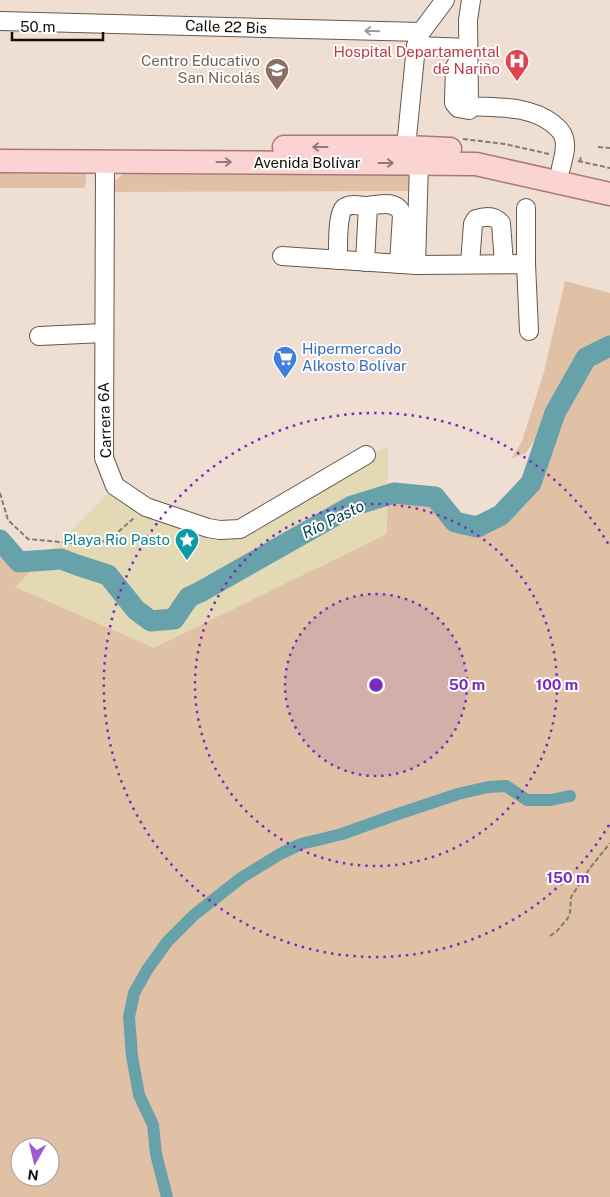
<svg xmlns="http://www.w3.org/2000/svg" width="610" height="1197" font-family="'Public Sans',sans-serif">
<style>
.green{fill:#e1c1a5;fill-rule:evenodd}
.sand{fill:#e3d9b4}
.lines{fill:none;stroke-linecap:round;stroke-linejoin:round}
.canal{stroke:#67a2ab;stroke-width:12}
.river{stroke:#67a2ab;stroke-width:21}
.minor-casing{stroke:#65584d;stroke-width:20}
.major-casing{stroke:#a67a78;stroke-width:25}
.path{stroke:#857b72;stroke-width:2;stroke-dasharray:5 2.5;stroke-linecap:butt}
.minor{stroke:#fff;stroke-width:18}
.major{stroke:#fad3d2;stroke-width:22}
.oneway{stroke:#a09e9d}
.oneway2{stroke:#927a78}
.ring{fill:none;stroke:#7b2cbf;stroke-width:2.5;stroke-dasharray:2.5 5}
.labels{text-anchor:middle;stroke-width:4;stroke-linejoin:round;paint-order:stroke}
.street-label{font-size:15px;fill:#120d09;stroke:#fff}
.health-label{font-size:15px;fill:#be3a42;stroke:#fff;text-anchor:end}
.education-label{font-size:15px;fill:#785e54;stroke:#fff;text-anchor:end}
.shop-label{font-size:15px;fill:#366cbe;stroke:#fff;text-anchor:start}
.culture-label{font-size:15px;fill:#0d838f;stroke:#fff;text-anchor:end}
.water-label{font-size:16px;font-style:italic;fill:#013d43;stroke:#fff}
.centre{fill:#7b2cbf;stroke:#fff;stroke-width:2.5}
.ring-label{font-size:15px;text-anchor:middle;font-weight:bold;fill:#7b2cbf;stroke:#fff;stroke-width:4;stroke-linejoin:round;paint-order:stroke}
</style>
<rect width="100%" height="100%" fill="#efdfd2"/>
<g class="green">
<polygon points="0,167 87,168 85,188 0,188"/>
<polygon points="126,171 411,174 411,191 114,192 115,181"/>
<polygon points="565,281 610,293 610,343 590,352 576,366 546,422 526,453 511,459 522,441 544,372"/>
<path d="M 610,352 L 610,1197 L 0,1197 L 0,540 L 19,561 L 61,559 L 352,506 L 394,493 L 432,501 L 449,524 L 477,530 L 504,523 L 534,494 L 558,415 L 593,360 ZM 20,1147 L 50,1147 L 50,1177 L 20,1177 Z"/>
</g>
<polygon class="sand" points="388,446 387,534 154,648 15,587 115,486 220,530"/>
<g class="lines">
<polyline class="canal" points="167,1197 156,1154 153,1125 139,1095 132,1056 129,1017 134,993 147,970 167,942 194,915 241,878 280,854 301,844 342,834 395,815 458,794 488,787 506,786 527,800 551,800 570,796"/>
<polyline class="river" points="0,540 19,562 61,559 77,565 108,575 136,610 151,621 174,619 189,597 200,592 352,506 394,493 435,497 455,522 477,527 501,515 531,483 555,413 586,358 610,346"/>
<defs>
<g id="minor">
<path d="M 471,0 L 468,20 L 469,106 C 497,108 528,105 552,123 C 557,127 562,131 564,138 C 567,148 563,158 561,168"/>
<polyline points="0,21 421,32"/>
<polyline points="416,46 468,48"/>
<polyline points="468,55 459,60 455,67 454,100 454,103 458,108 469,110"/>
<polyline points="406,147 416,46 421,32 445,0"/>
<polyline points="105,162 104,458 115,486 146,507 208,528 220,530 240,529 366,455"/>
<polyline points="526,208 526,264"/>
<polyline points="282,256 416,265 419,163"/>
<path d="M 338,260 C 338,250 337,213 344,208 C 349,203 361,206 368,206"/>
<path d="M 365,262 L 368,206 C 380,204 398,200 402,215 L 399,264"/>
<path d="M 470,264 L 473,224 L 476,219 C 485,216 494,215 501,223 L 504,264"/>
<polyline points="416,265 526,264 529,331"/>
<polyline points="39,336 104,333"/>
</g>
<g id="major">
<polyline points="284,147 406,147 450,149"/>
<polyline points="0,161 476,164 610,194"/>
</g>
</defs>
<use href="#minor" class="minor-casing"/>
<use href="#major" class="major-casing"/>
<g class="path">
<polyline points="463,139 505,144 549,154"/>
<polyline points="598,147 610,148"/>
<polyline points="578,161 610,168"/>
<polyline points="580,162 581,155"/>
<polyline points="0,493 8,520 28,539 71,543 108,541 135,517"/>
<polyline points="550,936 557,931 568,918 570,913 571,897 590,868 610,843"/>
</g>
<use href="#minor" class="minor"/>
<use href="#major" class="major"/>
</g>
<defs><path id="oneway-shaft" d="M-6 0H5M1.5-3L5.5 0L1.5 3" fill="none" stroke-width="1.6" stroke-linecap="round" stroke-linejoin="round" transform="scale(1.25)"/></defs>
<use class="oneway" href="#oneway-shaft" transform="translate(372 31) rotate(-178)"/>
<g class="oneway2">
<use href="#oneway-shaft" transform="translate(320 147) rotate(180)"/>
<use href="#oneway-shaft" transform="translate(224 162)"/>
<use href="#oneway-shaft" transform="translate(386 163)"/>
</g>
<circle cx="376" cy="685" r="91" fill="#7b2cbf" fill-opacity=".12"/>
<g class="ring">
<circle cx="376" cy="685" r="91"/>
<circle cx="376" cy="685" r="181"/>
<path d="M609 825A272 272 0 1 1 609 545"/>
</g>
<defs>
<symbol id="hospital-pin" viewBox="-11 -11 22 30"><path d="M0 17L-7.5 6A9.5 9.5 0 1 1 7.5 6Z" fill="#e0444e" stroke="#fff"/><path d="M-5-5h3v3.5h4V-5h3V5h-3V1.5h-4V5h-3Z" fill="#fff"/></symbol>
<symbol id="school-pin" viewBox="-11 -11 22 30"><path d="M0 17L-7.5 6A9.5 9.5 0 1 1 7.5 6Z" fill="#8d6e63" stroke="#fff"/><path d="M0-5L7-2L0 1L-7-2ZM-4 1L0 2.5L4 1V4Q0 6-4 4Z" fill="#fff"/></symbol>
<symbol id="supermarket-pin" viewBox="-11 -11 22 30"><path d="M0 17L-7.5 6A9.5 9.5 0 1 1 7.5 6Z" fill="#3f7fe0" stroke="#fff"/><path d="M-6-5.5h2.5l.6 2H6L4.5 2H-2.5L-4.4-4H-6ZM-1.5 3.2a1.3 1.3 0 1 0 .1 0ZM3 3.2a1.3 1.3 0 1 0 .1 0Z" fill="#fff"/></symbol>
<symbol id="sight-pin" viewBox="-11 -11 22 30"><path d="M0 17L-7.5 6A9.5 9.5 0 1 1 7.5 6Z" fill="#0f9aa8" stroke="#fff"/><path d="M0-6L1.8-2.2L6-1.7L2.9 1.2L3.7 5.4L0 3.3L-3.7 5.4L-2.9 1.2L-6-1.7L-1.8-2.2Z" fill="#fff"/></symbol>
</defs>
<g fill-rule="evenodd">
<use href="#hospital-pin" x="503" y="47" width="28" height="38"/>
<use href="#school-pin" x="263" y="56" width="28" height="38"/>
<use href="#supermarket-pin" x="271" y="344" width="28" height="38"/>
<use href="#sight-pin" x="173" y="526" width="28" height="38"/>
</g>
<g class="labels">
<g class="street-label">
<text transform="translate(226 27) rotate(2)" y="5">Calle 22 Bis</text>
<text x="307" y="168">Avenida Bolívar</text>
<text transform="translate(105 420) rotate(-92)" y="5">Carrera 6A</text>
</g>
<g class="health-label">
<text x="500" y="57">Hospital Departamental<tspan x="500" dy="17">de Nariño</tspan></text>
</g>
<g class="education-label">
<text x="260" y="66">Centro Educativo<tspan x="260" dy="17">San Nicolás</tspan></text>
</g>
<g class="shop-label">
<text x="302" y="354">Hipermercado<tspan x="302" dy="17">Alkosto Bolívar</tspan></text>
</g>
<g class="culture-label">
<text x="170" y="545">Playa Rio Pasto</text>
</g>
<g class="water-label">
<text transform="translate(333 519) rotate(-26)" y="6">Río Pasto</text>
</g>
</g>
<circle cx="376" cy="685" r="8" class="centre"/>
<g class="ring-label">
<text x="467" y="690">50 m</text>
<text x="557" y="690">100 m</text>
<text x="568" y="883">150 m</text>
</g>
<g transform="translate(35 1162) rotate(188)"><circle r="24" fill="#ffffff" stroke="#a09e9d"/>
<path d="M0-4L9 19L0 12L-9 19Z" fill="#9b5bd1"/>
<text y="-8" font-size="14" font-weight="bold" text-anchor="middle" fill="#120d09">N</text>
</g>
<path d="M12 32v8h91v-8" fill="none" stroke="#120d09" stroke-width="2.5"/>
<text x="20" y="32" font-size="15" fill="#120d09" stroke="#ffffff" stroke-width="4" paint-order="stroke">50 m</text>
</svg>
